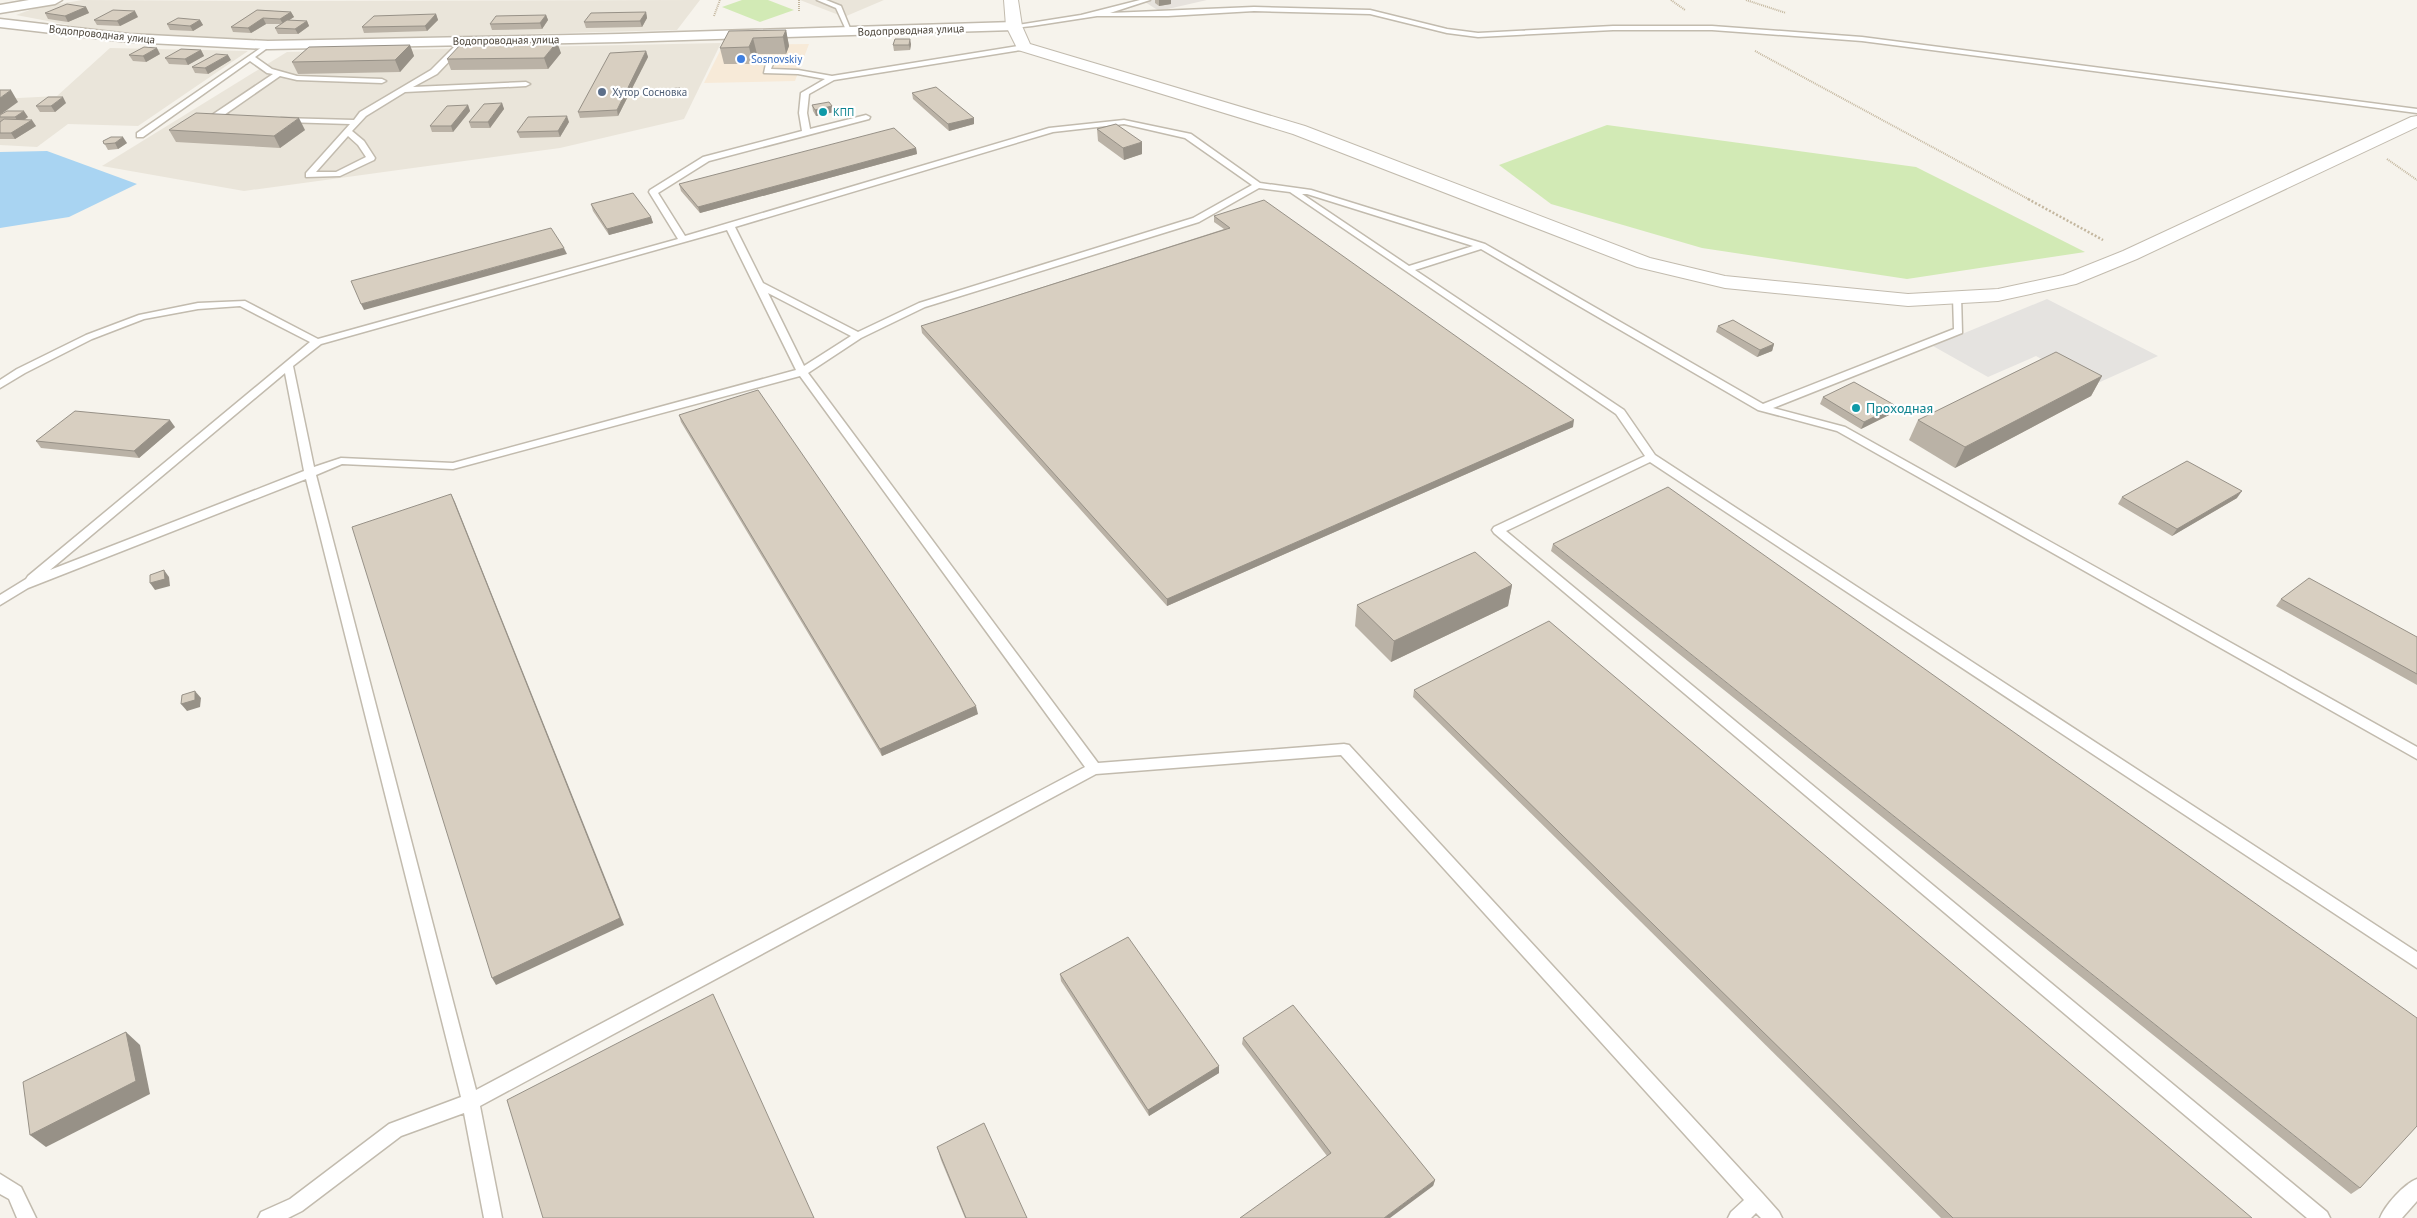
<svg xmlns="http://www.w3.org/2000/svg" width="2417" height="1218" font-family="'PT Sans',sans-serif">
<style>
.residential{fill:#eae5da}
.commercial{fill:#f7ead8}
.industrial{fill:#e6e2dd}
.green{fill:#d2eab5}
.parking{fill:#e5e3e0}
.water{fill:#a9d4f2}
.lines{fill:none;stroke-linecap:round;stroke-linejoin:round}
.service-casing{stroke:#c2bbae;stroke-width:3}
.minor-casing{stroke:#c2bbae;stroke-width:3}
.tertiary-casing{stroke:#c2bbae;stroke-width:2}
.path-far1{stroke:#c4b79f;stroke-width:2;stroke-dasharray:1 1;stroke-linecap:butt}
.path{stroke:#c4b79f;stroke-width:2.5;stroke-dasharray:2 2;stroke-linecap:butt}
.service{fill:#fff;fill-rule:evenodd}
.minor{fill:#fff;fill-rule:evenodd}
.tertiary{fill:#fff;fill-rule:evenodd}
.wall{fill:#bab2a6}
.shaded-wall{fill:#979187}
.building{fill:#d8cfc1;stroke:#979187}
.shop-dot{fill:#3f7fe0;stroke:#fff;stroke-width:2}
.service-dot{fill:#5c6f8a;stroke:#fff;stroke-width:2}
.culture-dot{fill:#0f9aa8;stroke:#fff;stroke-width:2}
.labels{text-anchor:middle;stroke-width:4.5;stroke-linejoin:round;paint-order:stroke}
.far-street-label{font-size:11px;fill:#4b4439;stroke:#fff}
.far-shop-label{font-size:11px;fill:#366cbe;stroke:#fff;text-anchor:start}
.far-service-label{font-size:11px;fill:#4e5e75;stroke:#fff;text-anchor:start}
.far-culture-label{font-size:11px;fill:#0d838f;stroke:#fff;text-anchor:start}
.culture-label{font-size:14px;fill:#0d838f;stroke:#fff;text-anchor:start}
</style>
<rect width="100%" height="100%" fill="#f6f3ec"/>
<g class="residential">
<polygon points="83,0 247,1 700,0 677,30 271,41 106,32 16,15 38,7"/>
<polygon points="800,0 884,0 844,17"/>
<polygon points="721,43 684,119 560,148 244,191 102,166 287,52"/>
<polygon points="110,48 248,51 138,126 68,124 37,147 0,145 0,99 57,96"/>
</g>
<polygon class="commercial" points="809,44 795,81 704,83 723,45"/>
<polygon class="industrial" points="1142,0 1207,0 1159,11"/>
<g class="green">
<polygon points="742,0 768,0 794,10 760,22 722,7"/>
<polygon points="1607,125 1916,167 2085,252 1907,279 1702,248 1551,204 1499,165"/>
</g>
<polygon class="parking" points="2047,299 2158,356 2091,386 2036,356 1988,377 1933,346"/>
<polygon class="water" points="47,151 137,184 69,217 0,228 0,152"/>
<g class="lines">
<defs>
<g id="service">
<polygon points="817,0 826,0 841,6 852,33 847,32 836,8"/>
<polygon points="1140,0 1150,0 1110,13 1254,7 1370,10 1447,29 1478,33 1613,26 1712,26 1862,37 2417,109 2417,113 1862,41 1712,30 1613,30 1478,37 1447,33 1370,14 1254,11 1168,16 1097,16 1032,26 1014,28 1011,26 1081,15"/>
<polygon points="268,43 270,44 270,46 255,57 272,69 297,76 382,79 386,81 382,83 297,80 280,76 224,115 229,115 229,119 212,119 212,115 273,74 267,73 250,61 143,137 137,137 137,133"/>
<path d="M 1024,45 L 1027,45 L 1027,49 L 834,80 L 809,94 L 807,113 L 810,129 L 866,115 L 870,117 L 869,119 L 709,161 L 658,193 L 685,236 L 1049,128 L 1124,120 L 1191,134 L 1260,183 L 1311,190 L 1485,244 L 1763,404 L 1954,329 L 1953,297 L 1958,294 L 1961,295 L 1962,333 L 1773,408 L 1845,427 L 2417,747 L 2417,759 L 1837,431 L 1758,410 L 1481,249 L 1415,270 L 1624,410 L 1655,455 L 2417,952 L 2417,968 L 1650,462 L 1506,531 L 2327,1212 L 2330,1218 L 2307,1218 L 1494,533 L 1492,530 L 1494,527 L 1645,456 L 1616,414 L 1290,192 L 1259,188 L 1199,222 L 925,307 L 861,338 L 808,373 L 1098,763 L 1344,744 L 1349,745 L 1763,1194 L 1779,1212 L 1782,1218 L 1761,1218 L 1756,1213 L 1751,1218 L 1728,1218 L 1731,1212 L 1744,1200 L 1341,755 L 1096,774 L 480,1106 L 502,1218 L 484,1218 L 464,1113 L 401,1136 L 302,1211 L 288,1218 L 258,1218 L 261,1212 L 290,1199 L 389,1124 L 461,1097 L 306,479 L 28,588 L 0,605 L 0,595 L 26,579 L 28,576 L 310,342 L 240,306 L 198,309 L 144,319 L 92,339 L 25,373 L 0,388 L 0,380 L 17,369 L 86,335 L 139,315 L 198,303 L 245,301 L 318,339 L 678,239 L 649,192 L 650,190 L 703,157 L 802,131 L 799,113 L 801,93 L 825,79 L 798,74 L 764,73 L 767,59 L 774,61 L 771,69 L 798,70 L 832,76 ZM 1124,124 L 1185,138 L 1252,185 L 1193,218 L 919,303 L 858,332 L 763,283 L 735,227 L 1053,132 ZM 1302,194 L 1307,194 L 1473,246 L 1409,266 ZM 727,230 L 796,370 L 453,463 L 341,458 L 314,467 L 293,366 L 321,344 ZM 768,293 L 851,336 L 804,366 ZM 285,373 L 304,471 L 50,570 ZM 800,376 L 1085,767 L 476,1090 L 316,475 L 342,464 L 453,469 Z"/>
<path d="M 455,46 L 462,48 L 437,74 L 413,87 L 526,82 L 530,84 L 526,86 L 405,92 L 366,116 L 352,131 L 364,141 L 375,158 L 374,160 L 340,176 L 306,177 L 306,173 L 350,124 L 284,122 L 280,120 L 281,118 L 354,120 L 360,112 L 431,70 ZM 348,136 L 358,145 L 366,157 L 336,172 L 316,172 Z"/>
<polygon points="0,1174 21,1187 36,1218 17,1218 9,1199 0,1194"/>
<path d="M 2417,1179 L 2417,1201 L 2402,1218 L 2380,1218 C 2385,1205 2404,1184 2417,1179 Z"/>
</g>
<g id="minor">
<polygon points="29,0 62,0 55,4 0,13 0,5"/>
<polygon points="0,19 129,34 268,41 620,34 1014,22 1021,26 1014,30 620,42 268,49 129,42 0,27"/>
</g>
<polygon id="tertiary" points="1004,0 1018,0 1022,26 1030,44 1305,126 1650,258 1725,276 1908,294 1998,289 2063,275 2123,251 2411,117 2417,116 2417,127 2137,259 2076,284 1998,301 1908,306 1725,288 1637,267 1293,134 1018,50 1006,26"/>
</defs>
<use href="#service" class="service-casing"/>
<use href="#minor" class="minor-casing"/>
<use href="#tertiary" class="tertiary-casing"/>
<g class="path-far1">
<polyline points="799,0 799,12"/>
<polyline points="1671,0 1685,10"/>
<polyline points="1746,0 1786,13"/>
<polyline points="714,16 720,0"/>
<polyline points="1755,51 2030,200"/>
<polyline points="2387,159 2417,180"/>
</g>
<polyline class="path" points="2028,199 2103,240"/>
<use href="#service" class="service"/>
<use href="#minor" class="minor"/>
<use href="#tertiary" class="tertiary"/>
</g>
<g class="wall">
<polygon points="1155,0 1171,0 1171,4 1159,6 1155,3"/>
<polygon points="86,7 89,13 68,22 48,19 45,13"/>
<polygon points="257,10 291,12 294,17 289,20 307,21 309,26 298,34 278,34 275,28 281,24 266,24 251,33 233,32 231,27"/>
<polygon points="646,12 647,18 642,27 586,28 584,22"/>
<polygon points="436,14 438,20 427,31 364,33 362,27"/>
<polygon points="546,15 548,20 542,29 492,30 490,24"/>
<polygon points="138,17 120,26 97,25 94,20"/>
<polygon points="200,20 203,25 193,31 170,30 167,24"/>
<polygon points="786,30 789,46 786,54 757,54 753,64 724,64 720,48 729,31"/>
<polygon points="911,44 910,50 894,51 893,45"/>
<polygon points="410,45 414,56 400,72 298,74 292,62"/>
<polygon points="201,50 204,56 188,65 169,64 165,58"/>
<polygon points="646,51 648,57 618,116 580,118 578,112"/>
<polygon points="561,53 548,69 451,70 447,59"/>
<polygon points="160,54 146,62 133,61 129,55"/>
<polygon points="231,60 208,74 195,73 192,67"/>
<polygon points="680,88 682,94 680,97 666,98 665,92"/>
<polygon points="912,93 974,124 949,131 913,99"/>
<polygon points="66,103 55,112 40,112 36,106"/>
<polygon points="502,103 504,109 490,128 471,128 469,122"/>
<polygon points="468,105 470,111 453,132 432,132 430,126"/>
<polygon points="812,105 832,106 834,112 816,116 813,111"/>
<polygon points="0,115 28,117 24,120 36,126 15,139 0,139"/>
<polygon points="569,122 560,137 520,138 517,132"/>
<polygon points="1097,129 1142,154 1124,160 1098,141"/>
<polygon points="169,130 305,130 280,148 176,142"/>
<polygon points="103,141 127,143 118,149 108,150"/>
<polygon points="916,148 917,154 700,213 681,191 679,184"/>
<polygon points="591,204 651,217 653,223 609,235 593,211"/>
<polygon points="1214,216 1573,427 1167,606 922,333 921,326 1224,229 1214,222"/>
<polygon points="1718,326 1774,344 1772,351 1757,357 1716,332"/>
<polygon points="2102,376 2091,396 1955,468 1909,440 1918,420"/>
<polygon points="1823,397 1896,406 1893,413 1861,429 1820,404"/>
<polygon points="679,415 978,714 882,756 681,422"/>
<polygon points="175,427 139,458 41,448 36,441"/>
<polygon points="2122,497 2237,498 2172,536 2118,504"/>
<polygon points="1553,544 2360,1188 2351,1194 1551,551"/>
<polygon points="1512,585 1508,606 1391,662 1355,626 1357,605"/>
<polygon points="2281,599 2417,637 2417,685 2276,606"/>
<polygon points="1414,690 2252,1218 1941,1218 1413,697"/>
<polygon points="1060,974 1219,1073 1149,1116 1061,981"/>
<polygon points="1243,1038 1435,1180 1433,1186 1327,1156 1242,1044"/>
<polygon points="937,1147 1027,1218 965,1218 941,1160"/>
</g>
<g class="shaded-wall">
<polygon points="1159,0 1171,0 1171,4 1159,6"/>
<polygon points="86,7 89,13 68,22 65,16"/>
<polygon points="135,11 138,17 120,26 117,21"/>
<polygon points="291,12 294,17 283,24 280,19"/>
<polygon points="646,12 647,18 642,27 640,21"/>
<polygon points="436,14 438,20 427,31 425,26"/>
<polygon points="546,15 548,20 542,29 540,23"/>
<polygon points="263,18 266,24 251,33 248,28"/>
<polygon points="200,20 203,25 193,31 190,26"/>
<polygon points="307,21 309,26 298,34 295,29"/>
<polygon points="786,30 789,46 786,54 783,37"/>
<polygon points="753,38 757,54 753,64 749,47"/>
<polygon points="910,39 911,44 910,50 909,45"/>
<polygon points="557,42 561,53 548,69 544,58"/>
<polygon points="410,45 414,56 400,72 395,60"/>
<polygon points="157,48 160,54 146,62 143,56"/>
<polygon points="201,50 204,56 188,65 185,59"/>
<polygon points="646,51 648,57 618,116 617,110"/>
<polygon points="228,55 231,60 208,74 205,68"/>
<polygon points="680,88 682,94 680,97 679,91"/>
<polygon points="11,90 18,102 0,115 0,98"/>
<polygon points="63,97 66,103 55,112 51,106"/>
<polygon points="502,103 504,109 490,128 488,122"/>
<polygon points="468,105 470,111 453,132 451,126"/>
<polygon points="832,106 834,112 816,116 815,110"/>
<polygon points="24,111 28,117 19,123 15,117"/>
<polygon points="567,116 569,122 560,137 558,131"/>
<polygon points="299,118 305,130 280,148 274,136"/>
<polygon points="974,118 974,124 949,131 948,124"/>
<polygon points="32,120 36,126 15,139 11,133"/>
<polygon points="123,137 127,143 118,149 115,143"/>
<polygon points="1142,142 1142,154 1124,160 1123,148"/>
<polygon points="916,148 917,154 700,213 698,207"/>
<polygon points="651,217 653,223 609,235 607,229"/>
<polygon points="564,248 567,254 364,310 361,304"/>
<polygon points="1774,344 1772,351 1757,357 1760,350"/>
<polygon points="2102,376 2091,396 1955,468 1965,447"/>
<polygon points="1896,406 1893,413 1861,429 1864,422"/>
<polygon points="170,420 175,427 139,458 134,451"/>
<polygon points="1574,420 1573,427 1167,606 1167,599"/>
<polygon points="2242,491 2237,498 2172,536 2177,529"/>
<polygon points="451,494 455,502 624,925 496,985 492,978"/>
<polygon points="164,570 169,577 170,586 155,590 150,583"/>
<polygon points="1512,585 1508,606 1391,662 1394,641"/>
<polygon points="195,691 201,698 200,707 187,711 181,704"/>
<polygon points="976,706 978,714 882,756 880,749"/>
<polygon points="126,1032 140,1045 150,1094 46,1147 30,1135"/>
<polygon points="1219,1066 1219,1073 1149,1116 1148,1110"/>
<polygon points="1435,1180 1433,1186 1390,1218 1384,1218"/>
</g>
<g class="building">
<polygon points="67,4 86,7 65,16 45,13"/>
<polygon points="113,10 135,11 117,21 94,20"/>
<polygon points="257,10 291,12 280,19 263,18 248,28 231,27"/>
<polygon points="646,12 640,21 584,22 591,13"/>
<polygon points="436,14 425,26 362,27 374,16"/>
<polygon points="546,15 540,23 490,24 496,16"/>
<polygon points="178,18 200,20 190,26 167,24"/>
<polygon points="287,20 307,21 295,29 275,28"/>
<polygon points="786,30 783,37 753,38 749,47 720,48 729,31"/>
<polygon points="895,39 910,39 909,45 893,45"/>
<polygon points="557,42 544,58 447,59 462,43"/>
<polygon points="410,45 395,60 292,62 309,47"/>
<polygon points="144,47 157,48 143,56 129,55"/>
<polygon points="181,49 201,50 185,59 165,58"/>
<polygon points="646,51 617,110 578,112 610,53"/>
<polygon points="216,54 228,55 205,68 192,67"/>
<polygon points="936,87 974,118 948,124 912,93"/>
<polygon points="680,88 679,91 665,92 666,89"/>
<polygon points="0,90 11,90 0,98"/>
<polygon points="48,97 63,97 51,106 36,106"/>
<polygon points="829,102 832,106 815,110 812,105"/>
<polygon points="502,103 488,122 469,122 484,104"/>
<polygon points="468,105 451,126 430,126 447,106"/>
<polygon points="7,111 24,111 15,117 0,117 0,115"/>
<polygon points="196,113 299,118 274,136 169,130"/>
<polygon points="567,116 558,131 517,132 528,117"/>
<polygon points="4,119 32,120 11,133 0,133 0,122"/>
<polygon points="1116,124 1142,142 1123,148 1097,129"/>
<polygon points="894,128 916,148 698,207 679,184"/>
<polygon points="111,137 123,137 115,143 104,144 103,141"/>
<polygon points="633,193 651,217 607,229 591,204"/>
<polygon points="1264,200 1574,420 1167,599 921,326 1230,228 1214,216"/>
<polygon points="551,228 564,248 361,304 351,281"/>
<polygon points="1733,320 1774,344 1760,350 1718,326"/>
<polygon points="2056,352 2102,376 1965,447 1918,420"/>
<polygon points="1854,382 1896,406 1864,422 1823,397"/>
<polygon points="758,390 976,706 880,749 679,415"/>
<polygon points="75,411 170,420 134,451 36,441"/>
<polygon points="2187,461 2242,491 2177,529 2122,497"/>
<polygon points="1668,487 2417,1018 2417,1126 2360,1188 1553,544"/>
<polygon points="451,494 620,918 492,978 352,527"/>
<polygon points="1475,552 1512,585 1394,641 1357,605"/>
<polygon points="164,570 165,579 150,583 150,575"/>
<polygon points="2309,578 2417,637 2417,674 2281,599"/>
<polygon points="1549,621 2252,1218 1953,1218 1414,690"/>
<polygon points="195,691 195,700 181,704 182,695"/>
<polygon points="1128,937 1219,1066 1148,1110 1060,974"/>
<polygon points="713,994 814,1218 543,1218 507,1100"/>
<polygon points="1293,1005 1435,1180 1384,1218 1240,1218 1331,1153 1243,1038"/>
<polygon points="126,1032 136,1081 30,1135 23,1082"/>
<polygon points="984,1123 1027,1218 966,1218 937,1147"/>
</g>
<circle class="shop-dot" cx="741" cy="59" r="5"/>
<circle class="service-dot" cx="602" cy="92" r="5"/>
<g class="culture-dot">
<circle cx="823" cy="112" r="5"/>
<circle cx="1856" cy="408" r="5"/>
</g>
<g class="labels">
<g class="far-street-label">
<text transform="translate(911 30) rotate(-2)" y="4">Водопроводная улица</text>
<text transform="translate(102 34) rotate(6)" y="4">Водопроводная улица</text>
<text transform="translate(506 40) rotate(-1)" y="4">Водопроводная улица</text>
</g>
<g class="far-shop-label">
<text x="751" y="63">Sosnovskiy</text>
</g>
<g class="far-service-label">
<text x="612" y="96">Хутор Сосновка</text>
</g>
<g class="far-culture-label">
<text x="833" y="116">КПП</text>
</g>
<g class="culture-label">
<text x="1866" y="413">Проходная</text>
</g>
</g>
</svg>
